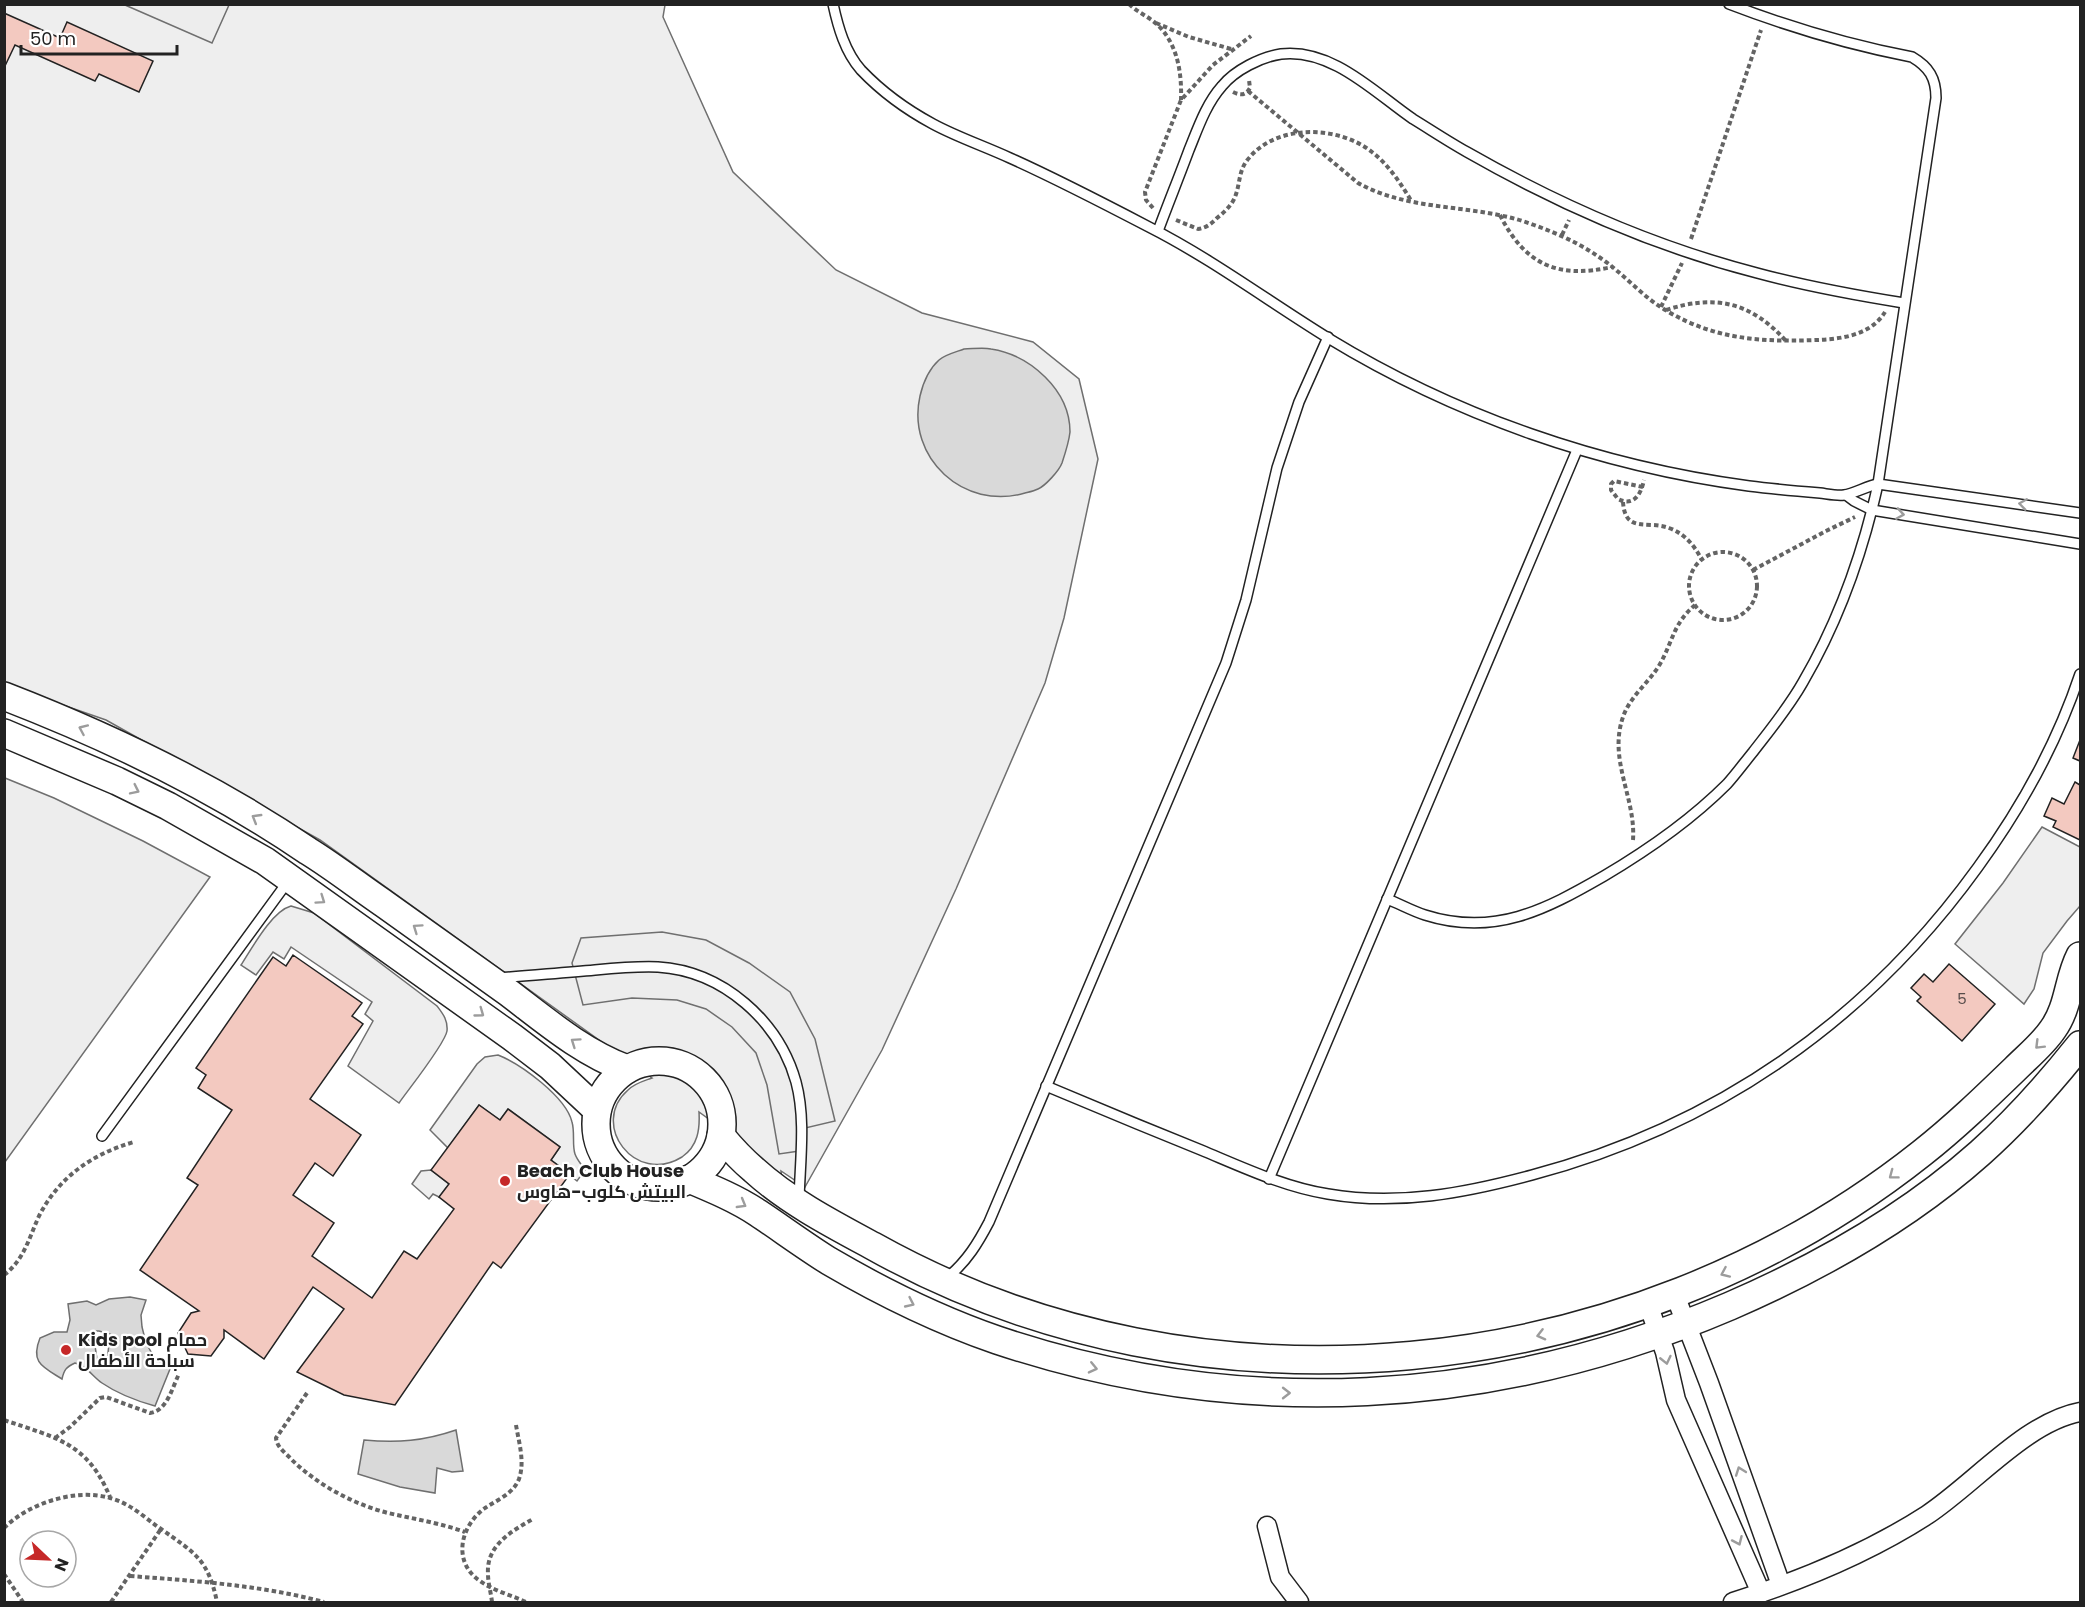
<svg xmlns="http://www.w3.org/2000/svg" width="2085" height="1607" font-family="Poppins,Cairo,sans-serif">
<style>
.green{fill:#eee;stroke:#6f6f6f;stroke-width:1.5}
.parking{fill:#ededed;stroke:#6f6f6f;stroke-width:1.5}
.water{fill:#d9d9d9;stroke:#6f6f6f;stroke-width:1.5;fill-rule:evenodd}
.building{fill:#f3c9c0;stroke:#222;stroke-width:1.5}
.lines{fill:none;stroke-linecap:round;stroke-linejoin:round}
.lane-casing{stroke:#222;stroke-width:12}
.street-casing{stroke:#222;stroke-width:21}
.secondary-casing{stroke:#222;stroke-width:30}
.path{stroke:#646464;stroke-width:4;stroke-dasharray:4.5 3;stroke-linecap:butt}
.lane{stroke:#fff;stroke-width:9}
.street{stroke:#fff;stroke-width:18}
.secondary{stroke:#fff;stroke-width:27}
.oneway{stroke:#9c9c9c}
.poi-dot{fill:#c62828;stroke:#fff;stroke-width:2}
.labels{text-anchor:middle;stroke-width:4.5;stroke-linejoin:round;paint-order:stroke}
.number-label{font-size:15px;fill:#564c4a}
.poi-label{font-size:18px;font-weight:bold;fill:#222;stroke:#fff;text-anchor:start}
</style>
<rect width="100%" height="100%" fill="#fff"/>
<g class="green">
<path d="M 5,5 L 665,5 L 663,17 L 733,172 L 836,270 L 922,313 L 1033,342 L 1079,379 L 1098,459 L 1064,618 L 1045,683 L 956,889 L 882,1050 L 805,1187 L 781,1171 L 782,1180 L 750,1149 L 699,1112 C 700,1129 698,1146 682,1157 C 635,1186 589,1124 628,1090 C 635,1083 644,1081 652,1078 L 320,840 L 106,720 L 5,685 Z"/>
<polygon points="2042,827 2080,847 2080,906 2067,921 2043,953 2034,989 2024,1004 1955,944 2003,883"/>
<path d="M 291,906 L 314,913 L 437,1006 C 443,1014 448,1020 447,1031 C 445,1044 408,1090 399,1103 L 348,1066 L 373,1021 L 365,1014 L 372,1002 L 291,947 L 284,959 L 273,952 L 256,975 L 241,965 C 252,948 272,911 291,906 Z"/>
<path d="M 498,1055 C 521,1064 566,1097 572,1122 C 575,1132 572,1145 575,1154 C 577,1160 582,1165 585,1170 L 577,1181 L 551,1160 L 560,1147 L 508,1109 L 500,1120 L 479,1105 L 448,1148 L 430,1130 L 477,1064 L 485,1057 Z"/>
<polygon points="431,1170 449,1184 439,1197 433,1194 429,1199 412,1184 421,1171"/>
</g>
<g class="parking">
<polygon points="125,5 229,5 212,43"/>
<polygon points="5,778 54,798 143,841 210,877 5,1162"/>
<polygon points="662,932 706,940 749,963 790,992 815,1039 835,1121 805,1128 806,1150 779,1154 767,1085 756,1053 732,1027 706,1009 677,1000 632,998 583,1005 572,963 581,938"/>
</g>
<g class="water">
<path d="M 964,349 C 972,349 983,347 991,349 C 1030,355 1070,390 1070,432 C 1069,441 1065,454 1062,463 C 1059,471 1045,486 1038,489 C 1034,491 1029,492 1025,493 C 964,511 906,458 920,396 C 923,383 929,369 939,360 C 944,355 956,352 964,349 Z"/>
<path d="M 130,1297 L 146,1300 L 141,1315 L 142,1327 L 146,1343 L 154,1357 L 170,1369 L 155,1406 C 137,1401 118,1394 102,1383 C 92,1376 87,1366 75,1363 C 66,1367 64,1370 62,1379 C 43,1367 30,1363 40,1338 L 54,1332 L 67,1332 L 70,1320 L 68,1304 L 87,1301 L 96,1305 L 109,1299 ZM 92,1331 L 99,1331 L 110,1334 L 107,1362 L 97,1359 L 95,1346 L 89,1341 L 88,1336 Z"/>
<path d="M 456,1430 L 463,1471 L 452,1472 L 437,1468 L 435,1493 L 400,1487 L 358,1474 L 364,1440 C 398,1443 424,1441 456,1430 Z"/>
</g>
<g class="building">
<polygon points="4,13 60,38 67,22 153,61 139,92 99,74 95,81 15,45 4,68"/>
<polygon points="2080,740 2080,761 2073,758"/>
<polygon points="2075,782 2080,785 2080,840 2053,827 2056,821 2044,816 2052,798 2064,804"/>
<polygon points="293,955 362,1003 352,1016 363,1024 310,1099 361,1135 333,1176 315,1163 293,1195 334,1223 312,1256 372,1298 404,1251 417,1259 454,1209 439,1197 449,1184 431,1170 479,1105 500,1120 508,1109 560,1147 551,1160 570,1174 501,1268 493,1262 395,1405 344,1395 297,1372 344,1309 313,1287 264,1359 224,1330 224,1338 211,1356 188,1354 178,1333 191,1313 199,1311 140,1270 198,1185 187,1178 232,1110 198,1088 206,1075 196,1068 273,957 286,966"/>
<polygon points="1949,964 1995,1004 1962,1041 1917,1001 1921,997 1911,988 1924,974 1933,982"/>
</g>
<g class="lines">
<defs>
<g id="lane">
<path d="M 833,4 C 838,27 845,52 861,70 C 881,91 907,110 933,124 C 957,137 984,146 1010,158 C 1057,179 1103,203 1149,227 C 1212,259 1268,301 1328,338 C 1456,416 1600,466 1749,486 C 1773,489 1796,491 1820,493 C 1828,494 1837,496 1844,495 C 1853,494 1867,486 1878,484 L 2080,513"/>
<path d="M 1158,231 C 1168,204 1179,177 1189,150 C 1198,128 1206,104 1222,86 C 1235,70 1261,57 1281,54 C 1332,48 1375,93 1413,119 C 1431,130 1449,142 1467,152 C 1558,204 1656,247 1757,273 C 1805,286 1854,295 1904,303"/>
<polyline points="1846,495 1854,501 1872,510 2080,544"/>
<path d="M 1387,899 C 1400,904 1412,911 1425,915 C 1494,937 1545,910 1604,876 C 1648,850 1691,820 1727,784 C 1736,774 1744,763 1753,752 C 1770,730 1789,707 1803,682 C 1838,622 1863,552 1878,484 L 1936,98 C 1936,78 1929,67 1912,57 C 1849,45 1789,27 1729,4"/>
<path d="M 499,978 C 531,975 563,973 595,970 C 616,968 637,966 658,967 C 723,971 779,1021 796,1082 C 806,1119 800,1162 799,1200"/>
<path d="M 1046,1086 C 1098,1108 1149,1129 1201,1150 C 1242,1167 1284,1187 1328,1194 C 1398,1206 1465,1193 1532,1175 C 1716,1126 1867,1021 1978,867 C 2021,808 2057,743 2080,674"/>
<polyline points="102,1136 289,880"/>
<polyline points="1269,1179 1577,450"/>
<path d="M 949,1276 C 967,1261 978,1243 989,1222 L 1226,663 L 1246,600 L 1277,468 L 1299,402 L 1328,337"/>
</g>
<g id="street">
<polyline points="1675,1295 1709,1383 1781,1585"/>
<polyline points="1648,1304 1665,1352 1676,1400 1761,1593"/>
<polyline points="1267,1526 1280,1577 1299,1602"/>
<path d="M 1733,1602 C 1800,1581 1868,1553 1927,1515 C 1974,1484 2026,1422 2080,1412"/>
</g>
<g id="secondary">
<path d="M 4,696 C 110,737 214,787 308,851 C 334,867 358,886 383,903 C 425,933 467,963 509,993 C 547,1022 582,1052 627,1069"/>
<polyline points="4,733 117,781 168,806 265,861 512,1037 550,1066 597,1110"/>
<circle cx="659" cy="1124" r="63"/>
<path d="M 721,1136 C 731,1148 742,1160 754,1170 C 788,1201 832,1224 873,1246 C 1201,1430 1630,1385 1922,1153 C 1955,1127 1985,1098 2015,1069 C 2028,1056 2043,1044 2053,1029 C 2069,1007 2068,979 2080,956"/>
<path d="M 689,1179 C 713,1189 737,1199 758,1213 C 782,1229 805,1246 829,1261 C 882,1292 939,1320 997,1340 C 1242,1422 1494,1407 1730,1306 C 1820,1267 1907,1218 1980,1153 C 2017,1120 2049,1084 2080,1045"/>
</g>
</defs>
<use href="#lane" class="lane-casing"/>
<use href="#street" class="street-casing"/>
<use href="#secondary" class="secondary-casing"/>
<g class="path">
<path d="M 1129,4 C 1136,11 1145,15 1153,21 C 1177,40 1182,71 1181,100"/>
<polyline points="1156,23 1189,37 1231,49"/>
<path d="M 1248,91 L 1358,183 C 1412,213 1477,203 1534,225 C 1562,235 1587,247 1610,265 C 1629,280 1646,299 1667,311 C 1716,340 1762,342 1817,340 C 1842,339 1871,335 1885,312"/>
<path d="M 1233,92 C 1241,96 1246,95 1250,88 L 1249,80"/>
<polyline points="1153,208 1146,200 1145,192 1181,100 1213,65 1251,36"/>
<path d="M 1500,215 C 1525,265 1558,279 1612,267"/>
<path d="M 1176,220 L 1198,229 C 1206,228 1211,224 1217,218 C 1223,213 1229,208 1233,201 C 1241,187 1237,171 1249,158 C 1277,124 1338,125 1372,152 C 1389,165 1401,184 1412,202"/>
<polyline points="1562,235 1569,220"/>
<polyline points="1691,239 1761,30"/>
<polyline points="1661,307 1682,263"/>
<path d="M 1666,310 C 1715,294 1751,302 1786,341"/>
<path d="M 1643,487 L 1614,481 L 1611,484 L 1611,490 L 1618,499 C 1634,507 1641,494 1644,480"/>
<path d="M 1623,502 C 1625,534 1648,520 1669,528 C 1685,534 1694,545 1702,560"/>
<circle cx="1723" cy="586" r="34"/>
<polyline points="1753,570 1826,531 1855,517"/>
<path d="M 1633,840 C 1636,798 1608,760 1623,717 C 1630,696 1649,683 1660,664 C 1673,641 1673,624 1695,605"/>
<path d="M 4,1275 C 24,1260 29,1238 39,1216 C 59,1177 92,1154 134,1142"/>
<path d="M 307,1393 L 276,1438 C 277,1448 286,1453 292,1460 C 318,1485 353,1504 388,1513 C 414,1519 440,1523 465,1532"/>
<path d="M 4,1420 C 56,1438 87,1442 110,1497"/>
<path d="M 516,1425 C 519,1443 525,1462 519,1479 C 513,1494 497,1500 485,1508 C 460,1526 452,1562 480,1581 C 494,1591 511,1595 526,1602"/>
<path d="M 55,1438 L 70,1427 L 100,1398 L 106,1397 L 150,1413 C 167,1411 172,1388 179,1374"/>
<path d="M 4,1528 C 29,1503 76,1488 110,1498 C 130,1503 145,1518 161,1529 C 195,1553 208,1559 217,1602"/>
<polyline points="4,1574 23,1602"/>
<path d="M 130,1576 C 195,1581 260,1585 324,1602"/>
<polyline points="111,1602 161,1529"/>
<path d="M 492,1602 C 491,1593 488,1583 488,1574 C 486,1545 512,1531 533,1519"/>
</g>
<use href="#lane" class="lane"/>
<use href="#street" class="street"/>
<use href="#secondary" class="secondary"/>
</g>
<defs><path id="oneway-chevron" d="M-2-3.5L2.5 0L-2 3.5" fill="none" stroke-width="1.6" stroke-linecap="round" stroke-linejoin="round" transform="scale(1.5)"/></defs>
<g class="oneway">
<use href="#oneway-chevron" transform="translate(2023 504) rotate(-172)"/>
<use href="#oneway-chevron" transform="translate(1900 514) rotate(9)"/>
<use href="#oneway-chevron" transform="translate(83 729) rotate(-156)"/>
<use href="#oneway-chevron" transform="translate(135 790) rotate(26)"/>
<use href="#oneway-chevron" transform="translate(256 818) rotate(-149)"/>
<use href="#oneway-chevron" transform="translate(321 900) rotate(35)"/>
<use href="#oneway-chevron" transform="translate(417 928) rotate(-145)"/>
<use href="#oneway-chevron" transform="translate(480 1013) rotate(36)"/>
<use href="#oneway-chevron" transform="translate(575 1042) rotate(-145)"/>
<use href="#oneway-chevron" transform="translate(2039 1045) rotate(135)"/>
<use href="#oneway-chevron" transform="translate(1893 1175) rotate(143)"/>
<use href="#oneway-chevron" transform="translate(742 1204) rotate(30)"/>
<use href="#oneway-chevron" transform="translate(1725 1273) rotate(156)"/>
<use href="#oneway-chevron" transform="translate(910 1303) rotate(25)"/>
<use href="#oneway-chevron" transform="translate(1541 1335) rotate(166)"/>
<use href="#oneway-chevron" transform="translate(1666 1360) rotate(77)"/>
<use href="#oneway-chevron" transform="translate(1093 1368) rotate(13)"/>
<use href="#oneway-chevron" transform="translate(1286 1393)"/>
<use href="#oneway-chevron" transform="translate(1740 1471) rotate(-110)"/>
<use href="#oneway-chevron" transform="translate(1738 1541) rotate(66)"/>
</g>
<g class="poi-dot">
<circle cx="505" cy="1181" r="6"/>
<circle cx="66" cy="1350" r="6"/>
</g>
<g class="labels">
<g class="number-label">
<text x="1962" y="1004">5</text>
</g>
<g class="poi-label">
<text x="517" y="1177">Beach Club House<tspan x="517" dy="21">البيتش كلوب-هاوس</tspan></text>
<text x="78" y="1346">Kids pool حمام<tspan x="78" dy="21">سباحة الأطفال</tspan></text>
</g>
</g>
<rect width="2085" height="1607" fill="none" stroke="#222222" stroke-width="12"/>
<g transform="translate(48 1559) rotate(113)"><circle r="28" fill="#ffffff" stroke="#a7a7a7" stroke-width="1.5"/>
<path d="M0-4.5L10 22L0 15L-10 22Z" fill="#c62828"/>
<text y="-9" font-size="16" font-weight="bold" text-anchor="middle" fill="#222222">N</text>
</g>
<path d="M21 45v9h156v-9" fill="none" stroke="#222222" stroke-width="3"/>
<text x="30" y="45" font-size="18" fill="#222222" stroke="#ffffff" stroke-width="4.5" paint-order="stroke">50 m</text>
</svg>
